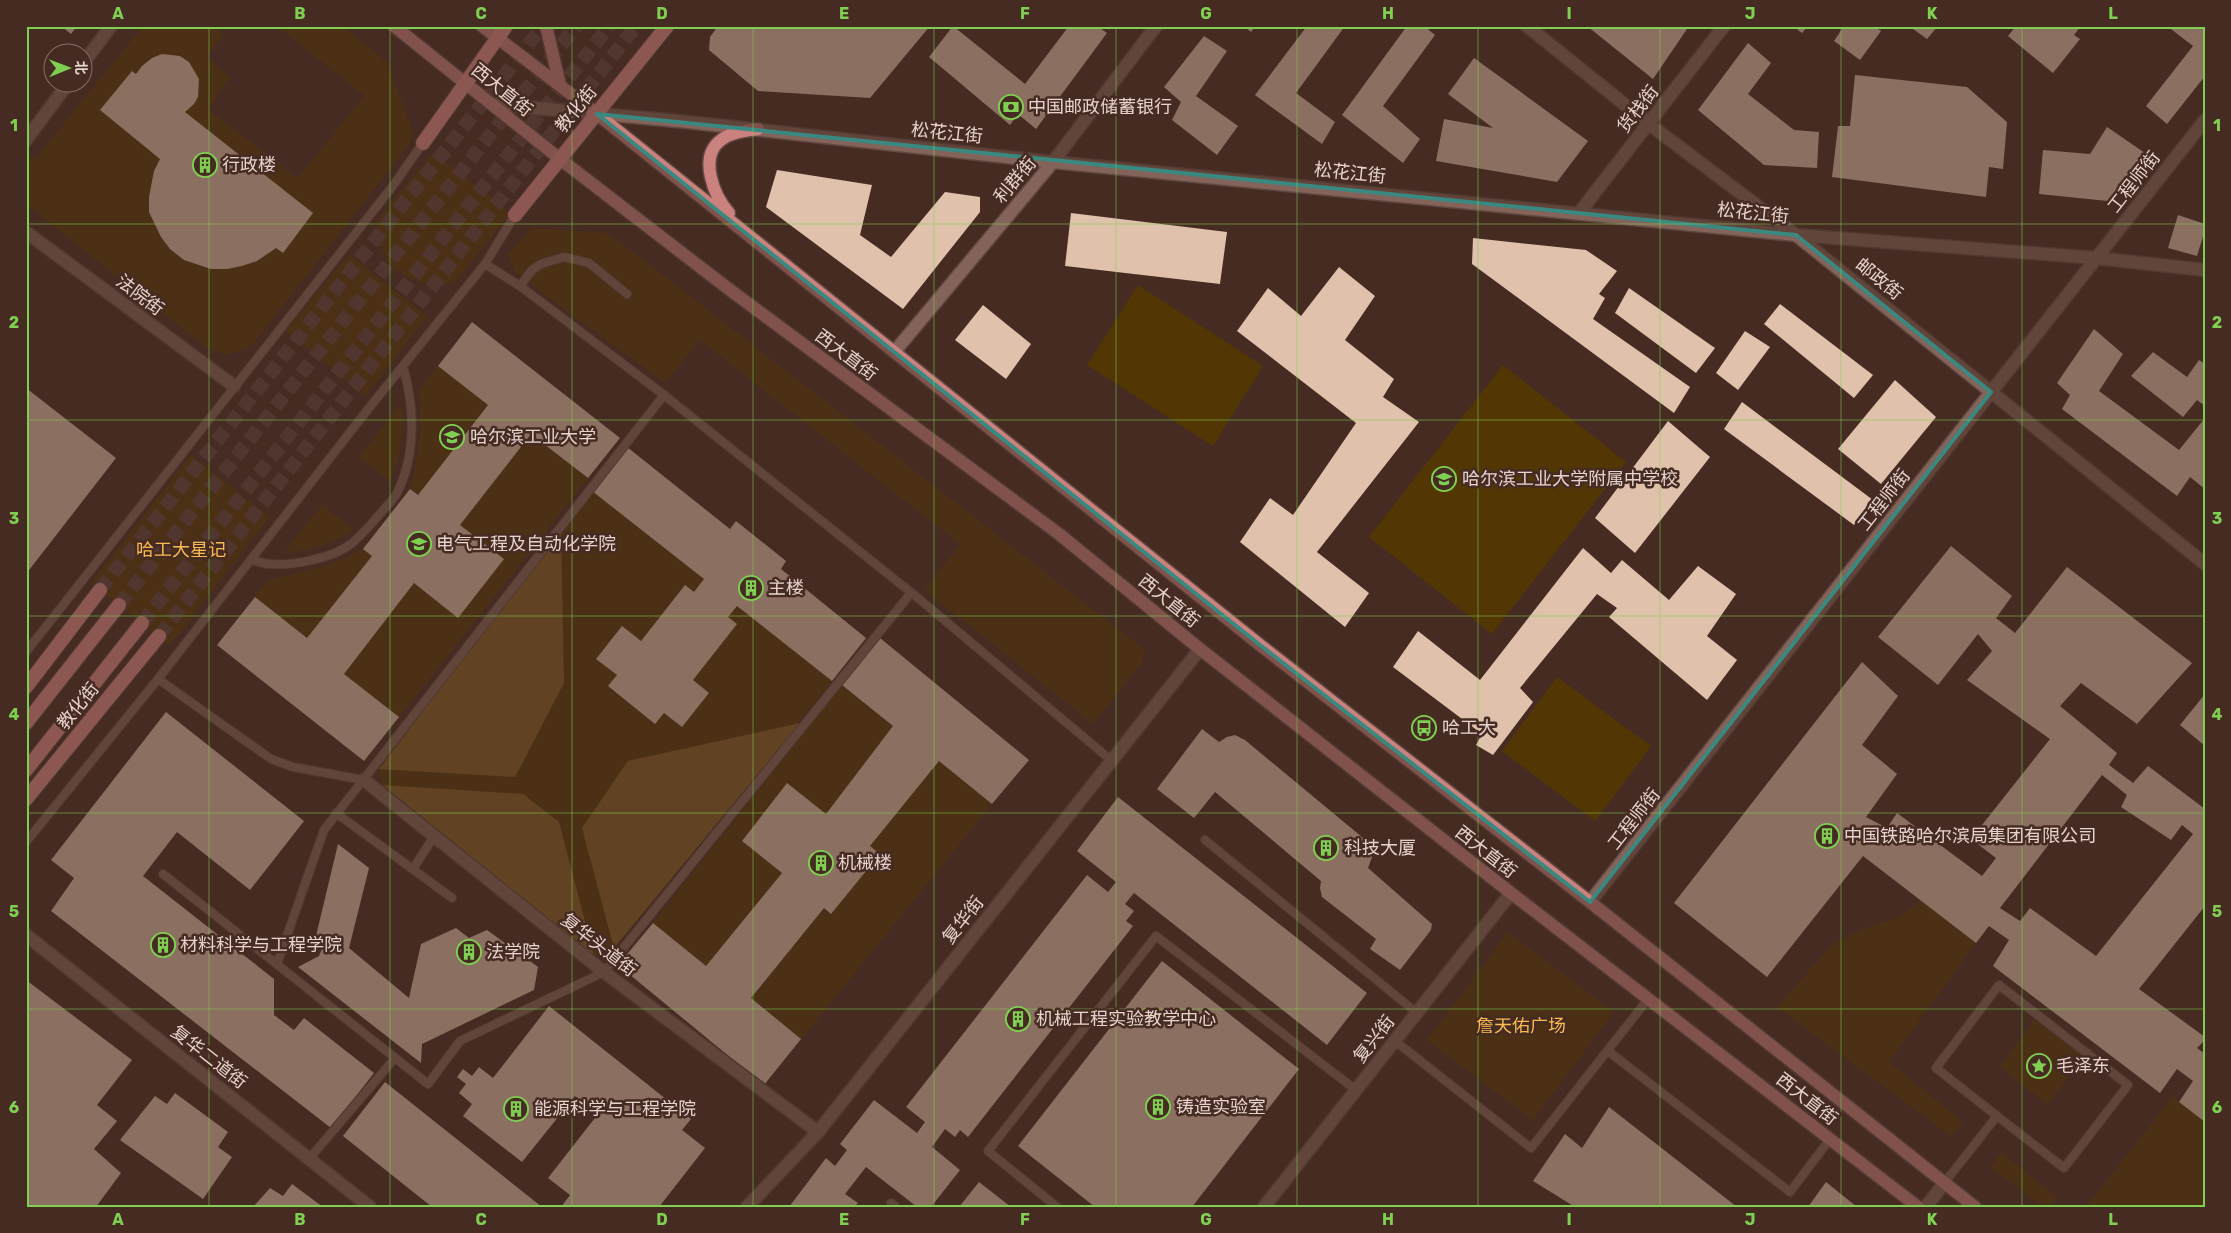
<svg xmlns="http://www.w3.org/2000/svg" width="2231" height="1233" font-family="Rubik,'Noto Sans SC',sans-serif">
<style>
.green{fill:#523705}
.forest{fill:#846126}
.building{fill:#dfc1ac;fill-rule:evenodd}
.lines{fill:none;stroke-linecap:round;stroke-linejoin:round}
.trunk-tunnel{stroke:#5e443c;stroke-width:14;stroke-dasharray:14 7;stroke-linecap:butt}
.service-casing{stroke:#604841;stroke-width:10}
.minor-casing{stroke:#604841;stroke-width:15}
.tertiary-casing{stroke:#604841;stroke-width:15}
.primary-casing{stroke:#604841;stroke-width:15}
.trunk-casing{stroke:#604841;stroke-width:16}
.service{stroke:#84645a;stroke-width:8}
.minor{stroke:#84645a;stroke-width:12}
.tertiary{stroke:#84645a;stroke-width:12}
.primary{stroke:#cb817e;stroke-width:12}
.trunk{stroke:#e28a8a;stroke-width:14}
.marked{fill:none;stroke:#3a8981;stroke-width:4;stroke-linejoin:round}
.grid{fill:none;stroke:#7fd052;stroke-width:1;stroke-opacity:0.55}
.labels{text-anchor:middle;stroke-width:5;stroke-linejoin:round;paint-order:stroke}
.street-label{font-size:18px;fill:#e6d3cd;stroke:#462b22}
.poi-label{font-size:18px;fill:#e6d3cd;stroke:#462b22;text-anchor:start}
.park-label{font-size:18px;fill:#f9ba51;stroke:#462b22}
.neatline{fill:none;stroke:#7fd052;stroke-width:2}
.grid-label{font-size:16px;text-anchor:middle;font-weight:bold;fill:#7fd052}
</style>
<rect width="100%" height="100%" fill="#462b22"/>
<g class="green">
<path d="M 143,26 L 214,26 L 224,34 L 206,58 L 230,77 L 208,110 L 298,178 L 365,96 L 277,26 L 342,26 L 387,62 L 413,133 L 408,146 L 252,345 C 231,356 226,357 204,346 L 26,204 L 26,158 L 38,156 Z"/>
<path d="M 436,155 L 506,209 L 508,216 L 454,284 C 423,287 390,278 380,244 C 378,237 378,228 376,221 L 430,156 Z"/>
<polygon points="532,228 607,233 632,251 1145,650 1142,662 1093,724 925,590 960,544 700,340 665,383 515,272 508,255"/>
<polygon points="349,254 427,317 366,395 285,331"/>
<polygon points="1138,285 1263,366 1213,446 1087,365"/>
<polygon points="1503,365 1626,462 1492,634 1369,537"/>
<path d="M 438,366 L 488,405 L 418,495 L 410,489 C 420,452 422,428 419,390 Z"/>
<path d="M 402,403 C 403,429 403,458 389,481 L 359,457 Z"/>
<polygon points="531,434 588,478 399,717 344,674 414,583 458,617 504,559 460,525"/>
<polygon points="191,455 270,517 170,645 91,583"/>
<polygon points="592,491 704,579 694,592 685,585 641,641 622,626 596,659 617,675 608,687 655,724 664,713 682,727 709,693 693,680 737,624 728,617 737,606 832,681 614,948 594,956 383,785 379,777 379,769"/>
<path d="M 322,505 L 353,529 C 333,546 308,550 283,554 Z"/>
<path d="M 363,549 L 372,556 L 307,638 L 255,597 L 269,579 C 303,573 333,566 363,549 Z"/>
<polygon points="1557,677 1651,746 1595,821 1502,751"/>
<polygon points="842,685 893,726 826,814 787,783 742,841 782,873 706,966 653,923"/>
<polygon points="939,761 992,804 801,1039 751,998 824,908 831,914 880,854 870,846"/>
<polygon points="1921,900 1976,943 1889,1062 1963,1122 1951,1136 1777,1007 1832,945 1865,928 1899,917"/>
<polygon points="1508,932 1614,1012 1533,1120 1427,1040"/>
<polygon points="2038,1015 2086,1053 2048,1105 2000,1067"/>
<polygon points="2174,1095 2179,1102 2205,1122 2205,1207 2086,1207"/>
<polygon points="2001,1152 2057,1197 2049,1207 2044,1207 1991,1168"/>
</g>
<g class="forest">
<polygon points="561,529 564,683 515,777 379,769"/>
<polygon points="800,723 614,948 582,828 628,761"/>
<polygon points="383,785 523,794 559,822 594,956"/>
</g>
<g class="building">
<polygon points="61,26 77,26 71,34"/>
<polygon points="718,26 930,26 870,98 758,91 709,50 710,37"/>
<polygon points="953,26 1025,84 1069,26 1097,26 1107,33 1036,129 1018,114 1010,125 929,57"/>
<polygon points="1244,26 1255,26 1251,32"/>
<polygon points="1307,26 1345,26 1296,93 1335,122 1322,144 1255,95"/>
<polygon points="1407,26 1424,26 1435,35 1383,106 1420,139 1403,163 1342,115"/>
<polygon points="1587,26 1641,26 1644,29 1646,26 1689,26 1653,79"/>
<polygon points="1793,26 1808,26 1802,33"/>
<polygon points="1844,26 1874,26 1881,31 1860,60 1834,41"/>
<polygon points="1909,26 1938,26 1927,39"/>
<polygon points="2016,26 2081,26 2074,35 2080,39 2053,73 2008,36"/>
<polygon points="2167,26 2205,26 2205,76 2167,124 2146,106 2193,46"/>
<polygon points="1204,36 1227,51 1196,96 1238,126 1217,155 1172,120 1181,102 1164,87"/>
<polygon points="1748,43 1771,63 1748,94 1794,130 1819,132 1817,168 1764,165 1698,110"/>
<polygon points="162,54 180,56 189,62 199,79 198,97 194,104 185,112 313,213 283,253 276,248 257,261 242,266 227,269 211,269 184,260 170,249 161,237 149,212 149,197 154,171 160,159 100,110 132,71 136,74 142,66 152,58"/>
<polygon points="1474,58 1588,141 1557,182 1436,161 1444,119 1493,128 1448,94"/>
<polygon points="1855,75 1967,87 2007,122 2003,169 1989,167 1986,197 1832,177 1838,126 1850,126"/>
<polygon points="2107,127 2145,153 2108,201 2039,194 2043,150 2090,154"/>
<polygon points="777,170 872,185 860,235 891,257 945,192 980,197 980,212 903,309 766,207"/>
<polygon points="1071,213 1227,232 1220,284 1065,266"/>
<polygon points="2178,215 2205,224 2205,230 2197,256 2168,248"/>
<polygon points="1473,238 1586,250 1617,271 1599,294 1605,298 1593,319 1690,387 1674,413 1472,264"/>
<polygon points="1339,267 1375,296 1345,340 1394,379 1383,397 1419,422 1317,552 1369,593 1345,627 1240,542 1270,498 1293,515 1356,423 1237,331 1268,288 1301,316"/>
<polygon points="1629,288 1715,348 1696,373 1615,313"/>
<polygon points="1780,304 1873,375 1854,398 1764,324"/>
<polygon points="983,305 1031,344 1006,379 955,340"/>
<polygon points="472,322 620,438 588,478 531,434 460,525 504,559 458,618 414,583 344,674 399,717 364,761 217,645 255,597 307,638 372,556 363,549 410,489 418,495 488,405 438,366"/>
<polygon points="2094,329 2123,354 2099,391 2179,450 2205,418 2205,489 2190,477 2177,496 2062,409 2070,395 2057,383"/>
<polygon points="1745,331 1770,347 1738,390 1716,373"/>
<polygon points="2153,352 2187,377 2199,360 2205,364 2205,406 2197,400 2183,417 2131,376"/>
<polygon points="1895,380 1936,417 1881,484 1838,449"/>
<polygon points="26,388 116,458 26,574"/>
<polygon points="1742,402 1873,500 1854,525 1724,429"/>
<polygon points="1668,421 1710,457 1635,553 1595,518"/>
<polygon points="627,447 730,529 736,521 786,561 781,569 866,638 832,681 737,606 728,617 737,624 693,680 709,693 682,727 664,713 655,724 608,686 617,675 596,659 622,626 641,641 685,585 694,592 704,579 592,491"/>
<path d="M 1951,546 L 2012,596 L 1996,618 L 2015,633 L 2067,567 L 2192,663 L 2137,724 L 2081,683 L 2060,706 L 2117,753 L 2109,765 L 2133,783 L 2148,766 L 2205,809 L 2205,906 L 2139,989 L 2205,1037 L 2205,1040 L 2197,1048 L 2205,1054 L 2205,1122 L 2179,1102 L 2193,1081 L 2177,1069 L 2160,1093 L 1993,966 L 2009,940 L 1989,926 L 1976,943 L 1863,856 L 1767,977 L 1674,903 L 1862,662 L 1898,696 L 1862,745 L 1897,774 L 1866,817 L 1887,828 L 1897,813 L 1982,876 L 1996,858 L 1971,839 L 2050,739 L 1967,680 L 1992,651 L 1978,634 L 1938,685 L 1878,637 ZM 2102,775 L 2127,795 L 2121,807 L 2171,840 L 2182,825 L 2193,834 L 2096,956 L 2030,908 L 2020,921 L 2000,908 Z"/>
<polygon points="1583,548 1611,573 1622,560 1669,600 1698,566 1736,594 1707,636 1737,660 1707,700 1609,617 1617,608 1597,594 1520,688 1533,702 1493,755 1476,745 1482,734 1393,667 1418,631 1480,680"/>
<polygon points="880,638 1029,760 992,804 939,761 870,846 880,854 831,914 824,908 751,998 801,1039 764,1085 618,965 653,923 706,966 782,873 742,841 787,783 826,814 893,726 842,685"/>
<polygon points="2205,694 2205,746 2180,725"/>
<polygon points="166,712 304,821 250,890 177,832 143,876 274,979 274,1015 294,1030 304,1018 374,1073 331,1128 51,911 74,878 51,860"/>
<polygon points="1202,729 1219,742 1227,737 1235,735 1245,740 1368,842 1373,854 1368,868 1432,924 1431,930 1400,970 1370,949 1376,939 1322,897 1320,888 1321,881 1215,792 1194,818 1157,789"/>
<polygon points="1118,797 1367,993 1327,1045 1134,893 1125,904 1134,911 1126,921 1133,926 968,1137 960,1130 955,1137 945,1129 932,1147 960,1170 931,1207 917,1207 866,1167 845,1194 858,1203 854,1207 789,1207 826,1158 835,1166 847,1150 840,1144 874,1100 917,1133 925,1122 906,1107 1087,875 1108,892 1116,882 1077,851"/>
<polygon points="338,844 369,868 349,948 409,998 421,944 456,928 469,938 487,930 538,967 534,990 422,1044 421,1063 298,967 319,956 323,946 315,940"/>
<polygon points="1162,961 1299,1069 1192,1207 1095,1207 1018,1146"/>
<polygon points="26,980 132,1060 97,1105 117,1121 94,1149 121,1173 96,1207 26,1207"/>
<polygon points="549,1006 691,1119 682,1130 705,1148 659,1207 561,1207 570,1195 548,1178 598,1114 575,1096 522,1162 463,1116 472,1104 459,1093 466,1084 457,1077 463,1069 472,1076 479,1067 493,1078"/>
<polygon points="385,1082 542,1207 432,1207 343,1136"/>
<polygon points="175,1093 228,1132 218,1147 232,1157 203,1199 120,1140 155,1096 167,1104"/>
<polygon points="1609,1107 1737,1207 1575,1207 1533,1181 1565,1134 1582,1148"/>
<polygon points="979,1182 1011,1207 959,1207"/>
<polygon points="1826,1182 1857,1207 1808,1207"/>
<polygon points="292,1184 323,1207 253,1207 270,1188 283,1196"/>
</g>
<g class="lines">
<g class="trunk-tunnel">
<polyline points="100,590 543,26"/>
<polyline points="119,605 576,26"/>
<polyline points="142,623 609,26"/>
<polyline points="159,636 636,26"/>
</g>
<defs>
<g id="service">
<polyline points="520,286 532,270 541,264 564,257 589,263 627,294"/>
<polyline points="664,395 918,598 1112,761"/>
<path d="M 252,560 C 258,561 264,564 270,564 C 293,566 333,558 351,544 C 362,535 371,524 380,514 C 385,507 393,501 397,493 C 416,455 415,407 403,367"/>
<polyline points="26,652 392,187 423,143"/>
<polyline points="158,679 271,759 293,767 364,780"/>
<polyline points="336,813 452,898"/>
<polyline points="1205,840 1417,1013"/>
<polyline points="26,842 158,679 365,413 485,264 515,215"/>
<polyline points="413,869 434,836"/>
<polyline points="163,874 428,1084 460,1041 604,972 911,593"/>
<polyline points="277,964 324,830 664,395 520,286 485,264"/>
<polyline points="1395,1041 1531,1148 1648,999"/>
<polyline points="1608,1051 1790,1192 1830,1139"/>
<polyline points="309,1159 395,1058"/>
<polyline points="1945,1182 1997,1116 2064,1168 2128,1085 1999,985 1936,1068 1997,1116"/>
<polyline points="891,1203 896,1207"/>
<polyline points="1057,1207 988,1151 1156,936 1356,1090"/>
</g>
<g id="minor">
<polyline points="82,65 111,26"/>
<polyline points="26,140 69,82"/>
<polyline points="26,232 234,386"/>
<polyline points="364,780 604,972 818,1132"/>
<polyline points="26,935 370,1207"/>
<polyline points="747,1207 818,1132 1200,649"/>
</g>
<g id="tertiary">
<polyline points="1527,26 1649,124 1796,235 2205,564"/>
<polyline points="492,104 678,121 1053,162 1796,235 2096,258 2205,270"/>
<polyline points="1579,213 1724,26"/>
<polyline points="895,351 1053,162 1156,26"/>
<polyline points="1590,902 2205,120"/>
<polyline points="1264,1207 1511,893"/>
<polyline points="1926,1207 1945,1182"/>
</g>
<g id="primary">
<polyline points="394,26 560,159 730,290 1059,534 1200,649 1511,893 1918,1207"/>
<polyline points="482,26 597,114 1260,645 1590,902 1975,1207"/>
<polyline points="546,26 560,85"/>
<path d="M 729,213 C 714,196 698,157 721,140 C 731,132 746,131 758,129"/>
</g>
<g id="trunk">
<polyline points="423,143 506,26"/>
<polyline points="515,215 667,26"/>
<polyline points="26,687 100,590"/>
<polyline points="26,723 119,605"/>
<polyline points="26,770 142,623"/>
<polyline points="26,799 159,636"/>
</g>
</defs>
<use href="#service" class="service-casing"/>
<use href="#minor" class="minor-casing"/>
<use href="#tertiary" class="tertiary-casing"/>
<use href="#primary" class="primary-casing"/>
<use href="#trunk" class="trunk-casing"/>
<use href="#service" class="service"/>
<use href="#minor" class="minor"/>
<use href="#tertiary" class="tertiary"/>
<use href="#primary" class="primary"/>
<use href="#trunk" class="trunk"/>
</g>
<path d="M0 0H2231V1233H0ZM 597,114 L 1796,235 L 1991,392 L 1590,902 L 1260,645 Z" fill="#462b22" fill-opacity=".55" fill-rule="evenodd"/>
<path class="marked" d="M 597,114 L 1796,235 L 1991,392 L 1590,902 L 1260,645 Z"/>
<path class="grid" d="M 209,26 L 209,1207M 390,26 L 390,1207M 572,26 L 572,1207M 753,26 L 753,1207M 934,26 L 934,1207M 1116,26 L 1116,1207M 1297,26 L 1297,1207M 1478,26 L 1478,1207M 1660,26 L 1660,1207M 1841,26 L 1841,1207M 2022,26 L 2022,1207M 26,224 L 2205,224M 26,420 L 2205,420M 26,616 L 2205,616M 26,813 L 2205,813M 26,1009 L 2205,1009"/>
<defs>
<symbol id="bank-ring" viewBox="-11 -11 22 22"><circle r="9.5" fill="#462b22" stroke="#7fd052" stroke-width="1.5"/><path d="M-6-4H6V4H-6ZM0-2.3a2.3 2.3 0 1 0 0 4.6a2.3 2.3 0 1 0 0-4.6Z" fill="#7fd052"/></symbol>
<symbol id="building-ring" viewBox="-11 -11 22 22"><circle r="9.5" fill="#462b22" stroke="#7fd052" stroke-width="1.5"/><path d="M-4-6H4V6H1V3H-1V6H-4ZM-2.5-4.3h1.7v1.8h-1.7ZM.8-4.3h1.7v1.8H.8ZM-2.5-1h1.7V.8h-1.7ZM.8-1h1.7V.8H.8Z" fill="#7fd052"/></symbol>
<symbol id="university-ring" viewBox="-11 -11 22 22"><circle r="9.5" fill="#462b22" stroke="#7fd052" stroke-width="1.5"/><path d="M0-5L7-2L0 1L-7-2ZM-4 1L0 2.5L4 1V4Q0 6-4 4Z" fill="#7fd052"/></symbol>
<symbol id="school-ring" viewBox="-11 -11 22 22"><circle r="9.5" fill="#462b22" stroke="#7fd052" stroke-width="1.5"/><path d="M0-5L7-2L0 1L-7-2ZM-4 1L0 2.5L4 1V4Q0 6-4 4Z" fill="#7fd052"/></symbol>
<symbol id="bus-ring" viewBox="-11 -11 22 22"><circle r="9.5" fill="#462b22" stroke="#7fd052" stroke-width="1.5"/><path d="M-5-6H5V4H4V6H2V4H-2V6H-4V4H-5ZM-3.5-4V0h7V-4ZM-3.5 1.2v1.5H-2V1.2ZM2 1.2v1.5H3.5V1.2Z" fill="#7fd052"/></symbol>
<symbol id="sight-ring" viewBox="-11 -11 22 22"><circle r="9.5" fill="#462b22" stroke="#7fd052" stroke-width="1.5"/><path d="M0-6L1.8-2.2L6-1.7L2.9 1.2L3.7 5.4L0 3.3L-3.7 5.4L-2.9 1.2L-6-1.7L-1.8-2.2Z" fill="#7fd052"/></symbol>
</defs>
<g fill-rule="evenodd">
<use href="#bank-ring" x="997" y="93" width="28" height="28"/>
<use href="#building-ring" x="191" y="151" width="28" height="28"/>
<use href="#university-ring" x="438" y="423" width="28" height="28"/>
<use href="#school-ring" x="1430" y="465" width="28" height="28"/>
<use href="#university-ring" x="405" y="530" width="28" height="28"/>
<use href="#building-ring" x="737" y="574" width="28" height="28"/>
<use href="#bus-ring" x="1410" y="714" width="28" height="28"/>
<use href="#building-ring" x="1813" y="822" width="28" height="28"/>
<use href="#building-ring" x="1312" y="834" width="28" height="28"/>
<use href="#building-ring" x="807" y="849" width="28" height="28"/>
<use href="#building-ring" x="149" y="931" width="28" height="28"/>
<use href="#building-ring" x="455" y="938" width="28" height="28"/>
<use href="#building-ring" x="1004" y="1005" width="28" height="28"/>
<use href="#sight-ring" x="2025" y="1052" width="28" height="28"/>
<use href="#building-ring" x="1144" y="1093" width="28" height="28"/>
<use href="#building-ring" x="502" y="1095" width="28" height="28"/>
</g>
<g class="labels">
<g class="street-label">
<text transform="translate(502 90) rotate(39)" y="6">西大直街</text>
<text transform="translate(576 109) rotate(-51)" y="6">教化街</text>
<text transform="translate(1638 109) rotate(-52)" y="6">货栈街</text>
<text transform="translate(947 133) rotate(6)" y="6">松花江街</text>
<text transform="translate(1350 173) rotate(6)" y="6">松花江街</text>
<text transform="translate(1015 180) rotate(-50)" y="6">利群街</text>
<text transform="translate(2134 182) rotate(-52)" y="6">工程师街</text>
<text transform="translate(1753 213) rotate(6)" y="6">松花江街</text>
<text transform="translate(1879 279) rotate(39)" y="6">邮政街</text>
<text transform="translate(140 295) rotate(37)" y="6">法院街</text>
<text transform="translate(846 355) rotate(37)" y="6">西大直街</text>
<text transform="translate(1884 500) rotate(-52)" y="6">工程师街</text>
<text transform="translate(1169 601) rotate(39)" y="6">西大直街</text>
<text transform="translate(78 706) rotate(-51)" y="6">教化街</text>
<text transform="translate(1634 819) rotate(-52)" y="6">工程师街</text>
<text transform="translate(1486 852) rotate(38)" y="6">西大直街</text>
<text transform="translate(963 920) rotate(-52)" y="6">复华街</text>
<text transform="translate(599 945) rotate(38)" y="6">复华头道街</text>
<text transform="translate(1374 1039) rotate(-52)" y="6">复兴街</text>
<text transform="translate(209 1057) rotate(38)" y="6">复华二道街</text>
<text transform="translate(1807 1099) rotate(38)" y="6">西大直街</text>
</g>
<g class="poi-label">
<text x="1028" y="113">中国邮政储蓄银行</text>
<text x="222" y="171">行政楼</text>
<text x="470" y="443">哈尔滨工业大学</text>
<text x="1462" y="485">哈尔滨工业大学附属中学校</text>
<text x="436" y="550">电气工程及自动化学院</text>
<text x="768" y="594">主楼</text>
<text x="1442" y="734">哈工大</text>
<text x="1844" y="842">中国铁路哈尔滨局集团有限公司</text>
<text x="1344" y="854">科技大厦</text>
<text x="838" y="869">机械楼</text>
<text x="180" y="951">材料科学与工程学院</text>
<text x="486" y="958">法学院</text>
<text x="1036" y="1025">机械工程实验教学中心</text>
<text x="2056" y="1072">毛泽东</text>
<text x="1176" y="1113">铸造实验室</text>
<text x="534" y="1115">能源科学与工程学院</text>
</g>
<g class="park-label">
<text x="181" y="556">哈工大星记</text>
<text x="1521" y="1032">詹天佑广场</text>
</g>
</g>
<rect width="2231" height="1233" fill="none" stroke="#462b22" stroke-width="55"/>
<g transform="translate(68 68) rotate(89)"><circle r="24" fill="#462b22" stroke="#866e66"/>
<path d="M0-4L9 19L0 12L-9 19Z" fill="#7fd052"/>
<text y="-8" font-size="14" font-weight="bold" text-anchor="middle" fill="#e6d3cd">北</text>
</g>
<rect x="28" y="28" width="2176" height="1178" class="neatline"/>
<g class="grid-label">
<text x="118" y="19">A</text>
<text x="300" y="19">B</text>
<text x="481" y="19">C</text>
<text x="662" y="19">D</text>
<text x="844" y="19">E</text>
<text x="1025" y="19">F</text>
<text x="1206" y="19">G</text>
<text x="1388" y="19">H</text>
<text x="1569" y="19">I</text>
<text x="1750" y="19">J</text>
<text x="1932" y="19">K</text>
<text x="2113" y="19">L</text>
<text x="14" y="131">1</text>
<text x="2217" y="131">1</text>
<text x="14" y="328">2</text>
<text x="2217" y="328">2</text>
<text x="14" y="524">3</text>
<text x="2217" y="524">3</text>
<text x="14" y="720">4</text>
<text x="2217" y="720">4</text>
<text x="14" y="917">5</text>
<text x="2217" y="917">5</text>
<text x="14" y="1113">6</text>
<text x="2217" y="1113">6</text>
<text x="118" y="1225">A</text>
<text x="300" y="1225">B</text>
<text x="481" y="1225">C</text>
<text x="662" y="1225">D</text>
<text x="844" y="1225">E</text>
<text x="1025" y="1225">F</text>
<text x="1206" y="1225">G</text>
<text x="1388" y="1225">H</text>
<text x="1569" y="1225">I</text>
<text x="1750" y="1225">J</text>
<text x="1932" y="1225">K</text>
<text x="2113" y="1225">L</text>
</g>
</svg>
